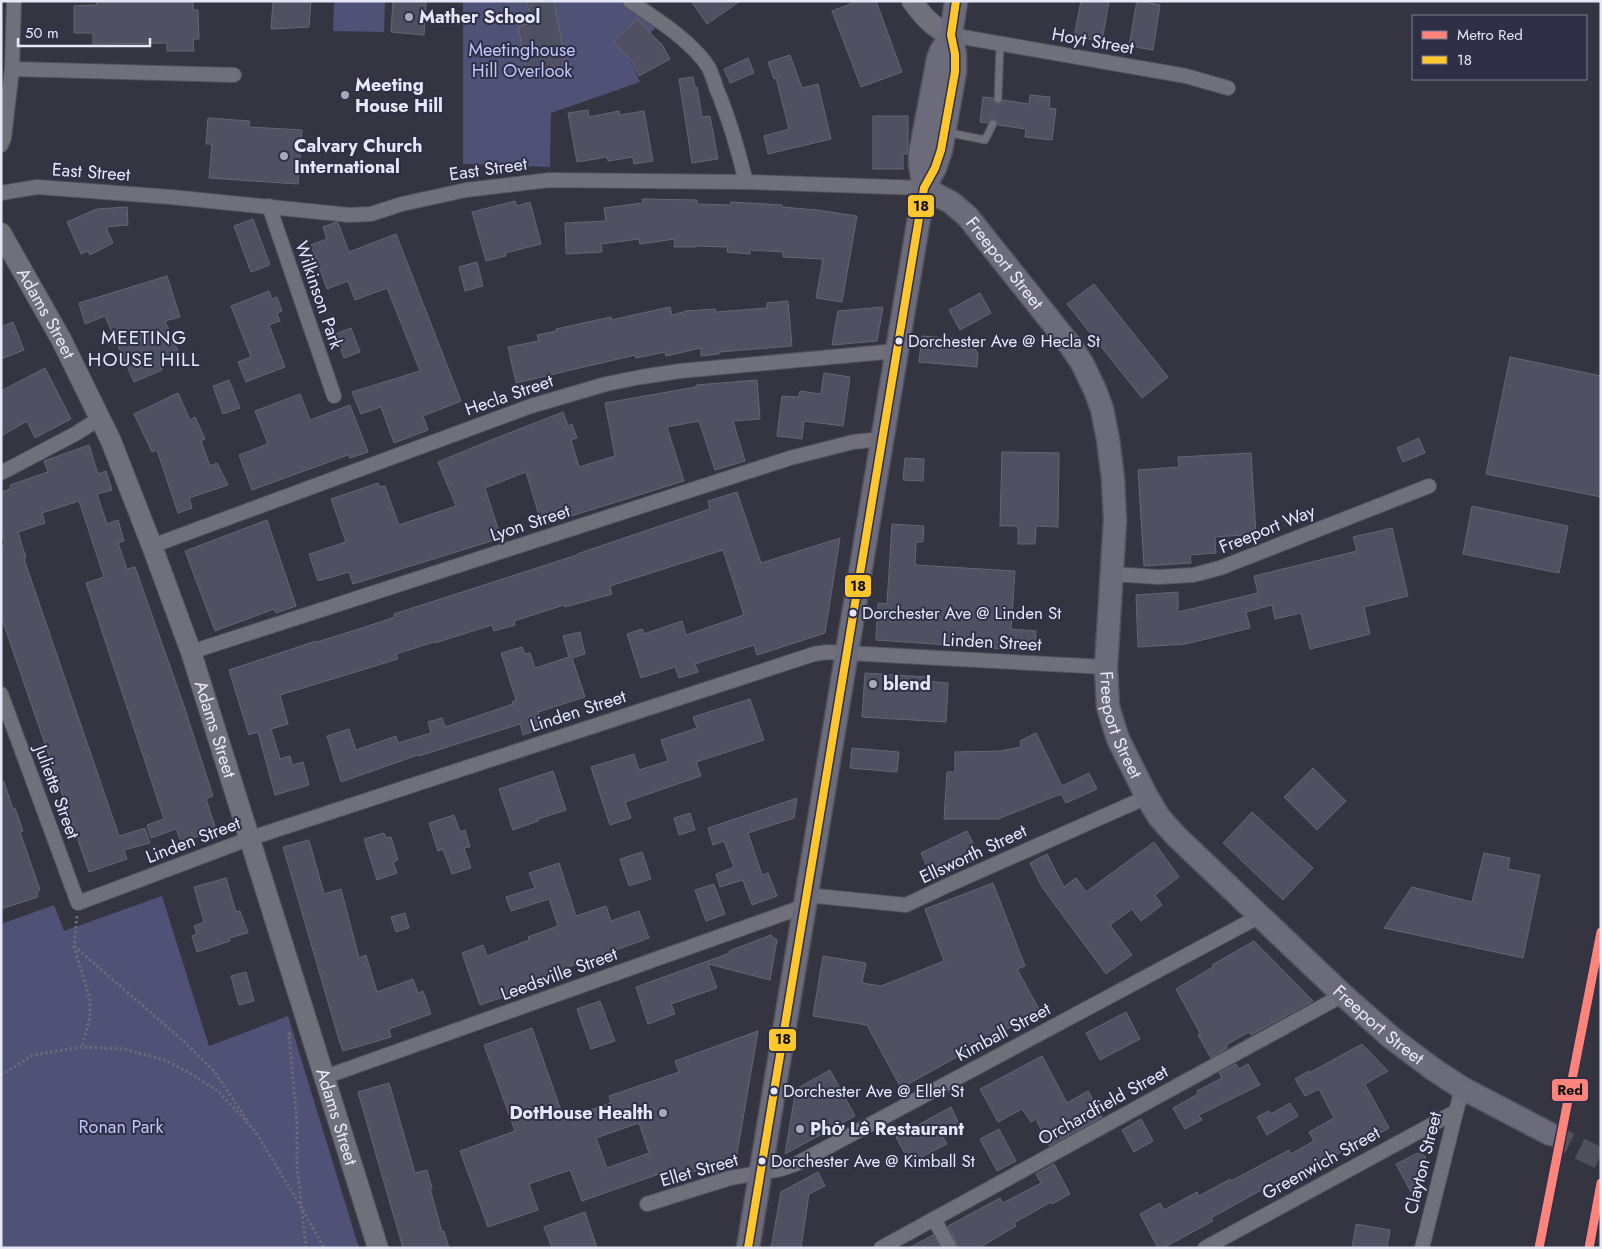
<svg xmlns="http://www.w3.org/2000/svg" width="1602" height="1249" font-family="Jost,sans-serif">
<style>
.green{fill:#4f5176}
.building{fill:#4f5061;stroke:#656671;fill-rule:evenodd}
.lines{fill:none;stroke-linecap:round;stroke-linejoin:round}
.primary-tunnel{stroke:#50505d;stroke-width:22;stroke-dasharray:22 11;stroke-linecap:butt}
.lane-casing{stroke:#52535e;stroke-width:9}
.street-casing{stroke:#52535e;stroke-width:16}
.secondary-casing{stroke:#52535e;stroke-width:22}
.primary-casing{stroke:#52535e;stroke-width:25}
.path{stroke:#6a6b75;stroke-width:3;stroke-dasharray:2.5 2.5;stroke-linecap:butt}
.lane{stroke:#70707b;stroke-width:7}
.street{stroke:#70707b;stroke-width:14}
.secondary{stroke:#70707b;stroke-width:20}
.primary{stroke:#6b6b7b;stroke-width:22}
.bus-1-casing{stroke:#2f3048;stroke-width:11}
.bus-1{stroke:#ffc72c;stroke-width:8}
.metro-1-casing{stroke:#2f3048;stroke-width:12}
.metro-1{stroke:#fd837b;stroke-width:9}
.poi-dot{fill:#a8a9b8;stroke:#2f3048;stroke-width:2}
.bus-dot{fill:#e6e8f8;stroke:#2f3048;stroke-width:2}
.labels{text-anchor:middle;stroke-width:4;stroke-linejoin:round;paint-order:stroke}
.bus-label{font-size:17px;fill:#e6e8f8;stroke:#2f3048;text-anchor:start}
.poi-label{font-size:18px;font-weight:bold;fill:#e6e8f8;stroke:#2f3048;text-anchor:start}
.street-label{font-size:18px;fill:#e6e8f8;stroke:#2f3048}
.park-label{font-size:18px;fill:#c1c5f9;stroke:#2f3048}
.neighbourhood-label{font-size:19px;letter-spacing:1px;fill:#e6e8f8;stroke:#2f3048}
.line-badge{stroke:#2f3048;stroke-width:2}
.pale-badge-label{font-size:14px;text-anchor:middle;font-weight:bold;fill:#111}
</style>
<rect width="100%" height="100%" fill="#353542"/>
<g class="green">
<polygon points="334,1 385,1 384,32 333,31"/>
<polygon points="463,1 623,1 655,28 628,55 640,82 551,113 550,167 463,164"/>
<polygon points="162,896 209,1046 288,1016 359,1248 1,1248 1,924 54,905 64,931"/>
</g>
<g class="building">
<polygon points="96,1 193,1 193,10 198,10 199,39 193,39 194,51 167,51 167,43 93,44 93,33 74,33 74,6 97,5"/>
<polygon points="273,1 311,1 309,27 271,29"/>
<polygon points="393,1 426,1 424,35 391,32"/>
<polygon points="525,1 554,1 565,58 560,71 553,66 540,68 539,72 531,73 526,67 518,26 535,23"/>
<polygon points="691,1 740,1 707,24"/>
<polygon points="858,1 876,1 902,72 861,87 832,11"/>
<polygon points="1081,1 1109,1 1102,41 1074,37"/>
<polygon points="1137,1 1160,5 1153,50 1129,46"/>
<polygon points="637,19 660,43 661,43 670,59 639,76 631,60 613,42"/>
<polygon points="790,55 802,88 818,84 831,139 768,154 764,136 789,129 776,78 774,79 768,62"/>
<polygon points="748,58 754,73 730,83 724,69"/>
<polygon points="693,77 695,88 697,87 702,117 710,116 718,159 692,163 679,79"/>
<polygon points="1030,95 1050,97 1049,108 1056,109 1052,140 1025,137 1026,129 998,125 998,122 995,119 991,119 988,123 980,122 983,97 993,98 994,102 997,104 1001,103 1003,100 1029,104"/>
<polygon points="588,110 589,117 619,111 620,115 644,111 653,161 634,164 633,157 608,161 607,157 577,162 568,113"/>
<polygon points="873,116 908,116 908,146 907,154 903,154 903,169 873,169"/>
<polygon points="208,118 250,121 249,127 302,130 298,184 209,178 212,144 206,144"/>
<polygon points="642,199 697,200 697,204 730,205 731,202 782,205 782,207 817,210 857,216 842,302 816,298 823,259 783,257 783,252 750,250 750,254 727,252 728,247 696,246 696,247 674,247 675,239 640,244 639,239 601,244 602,252 566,254 565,223 606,221 604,208 643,203"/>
<polygon points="515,201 517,206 530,202 541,244 505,253 506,256 486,261 472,212"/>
<polygon points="127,207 128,225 106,227 113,243 90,255 88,251 81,254 67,222 97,209"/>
<polygon points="253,219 270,265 251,272 234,226"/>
<polygon points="336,222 338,223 349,252 396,234 461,401 423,416 428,430 394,443 381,407 361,414 352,392 420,371 387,288 355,300 348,281 327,289 311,245 327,239 323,227"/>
<polygon points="477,262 483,286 465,291 459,267"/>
<polygon points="167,276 180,317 165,321 179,354 159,363 162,370 134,382 105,316 85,324 79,303"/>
<polygon points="1094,284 1168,377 1142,398 1067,304"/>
<polygon points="269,291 272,299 277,297 282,311 277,313 280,321 269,325 285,367 246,382 238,362 251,357 231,306"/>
<polygon points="980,293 991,313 960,330 949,310"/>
<polygon points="788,301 792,346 719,352 719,354 701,356 701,348 666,356 665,352 636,358 635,355 516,383 508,347 539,341 537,335 556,331 556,329 611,317 611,320 670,307 672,315 686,311 715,309 716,312 767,308 767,303"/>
<polygon points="883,307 877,341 832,345 838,311"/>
<polygon points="13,322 24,350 1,359 1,327"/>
<polygon points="351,328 360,352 344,358 335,334"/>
<polygon points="922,336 971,340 978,355 977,367 919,362"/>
<polygon points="1510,357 1601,376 1601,497 1486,474"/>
<polygon points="45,368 71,419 35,438 27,421 1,436 1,391"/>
<polygon points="824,373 850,377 843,426 804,421 802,439 777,436 782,396 797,397 799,396 800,391 821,394"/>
<polygon points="229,380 240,408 223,414 213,386"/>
<polygon points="757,380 760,419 733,421 745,461 715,470 699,421 667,427 684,481 542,525 526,472 485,488 501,538 353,584 349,572 318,581 309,554 346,542 331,499 378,483 380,487 385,486 399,525 456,506 438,462 481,444 563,412 568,426 572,424 577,438 571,440 579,467 615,456 605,403 696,387 696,385"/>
<polygon points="178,393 190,420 195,417 205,439 201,441 210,466 217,463 228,485 189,498 192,508 178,513 157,450 152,452 134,414"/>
<polygon points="300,394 310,420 350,405 368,452 350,458 348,455 252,490 239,455 268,444 255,411"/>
<polygon points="1419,438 1425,453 1403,462 1397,448"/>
<polygon points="89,445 98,474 106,471 112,490 97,494 107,524 118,520 124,541 118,543 127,569 135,567 184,706 213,796 206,799 216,830 181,842 176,829 151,838 147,825 164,819 86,583 104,577 79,501 42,513 45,523 18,532 26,558 24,559 119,836 145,828 150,843 124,850 127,859 89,872 1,616 1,545 5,544 1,529 1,492 11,489 10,485 48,472 44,461"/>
<polygon points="1002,452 1059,453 1058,527 1036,526 1035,544 1018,544 1018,526 1000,526"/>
<polygon points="1251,453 1256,534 1215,537 1216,553 1190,555 1191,563 1144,566 1138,470 1179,467 1178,457"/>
<polygon points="905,458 924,459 923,481 903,480"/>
<polygon points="737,492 761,563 840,538 825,633 757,655 754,645 695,664 698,672 679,678 675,667 641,678 627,634 642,629 644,634 682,621 686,635 744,615 723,550 610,586 612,594 565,607 564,605 514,621 515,625 494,631 492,625 435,643 434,642 396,654 398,659 280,695 288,724 271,729 280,759 290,756 292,765 303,762 309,785 275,795 258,732 249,735 229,670 316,641 317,642 362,628 395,617 394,614 577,555 577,554 710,509 708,501"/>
<polygon points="1472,506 1568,526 1559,573 1463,554"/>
<polygon points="267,520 296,606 276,613 274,609 215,631 185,551"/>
<polygon points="892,524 924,526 923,542 916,542 915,565 1015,571 1011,629 1036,631 1035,651 876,640 878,603 887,604"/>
<polygon points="1392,528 1408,596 1364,607 1370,634 1310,649 1301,613 1275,619 1272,605 1246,612 1250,628 1186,644 1138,647 1136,595 1178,592 1178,612 1258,593 1254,576 1357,551 1353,537"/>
<polygon points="580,632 585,654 572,658 585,697 538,712 543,728 523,735 520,724 419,756 418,755 341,782 327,736 349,729 356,750 396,736 398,743 431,733 428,722 442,718 445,727 513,704 512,702 516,700 501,653 522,647 525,654 530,653 535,668 569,657 563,636"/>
<polygon points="865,673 926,677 926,681 948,683 946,722 862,717"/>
<polygon points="750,699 764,740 696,762 701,776 625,802 631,818 610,825 591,767 634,754 639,770 668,761 661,740 697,728 693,717"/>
<polygon points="1036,733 1062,786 1089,773 1097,789 1066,803 1061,794 998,819 944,819 947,772 955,772 955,752 1001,751 1021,747 1020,741"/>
<polygon points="852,748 899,752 897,772 850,768"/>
<polygon points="1313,768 1346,801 1317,830 1284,797"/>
<polygon points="553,771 566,810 538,819 538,821 513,830 499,789"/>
<polygon points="1,782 4,782 13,809 15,808 23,831 20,832 40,890 37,892 38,897 1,909"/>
<polygon points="797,798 794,818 748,833 762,875 768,873 777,896 752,905 743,880 720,887 716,874 734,867 724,841 713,845 708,828"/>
<polygon points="1252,812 1313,868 1283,900 1223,843"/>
<polygon points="690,813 695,830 679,835 674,818"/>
<polygon points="454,815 460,832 465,830 470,847 464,848 471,868 452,874 443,849 438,851 429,823"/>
<polygon points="967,831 980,858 933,880 921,853"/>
<polygon points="384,833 386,838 391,837 398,860 393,862 397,873 377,880 364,839"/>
<polygon points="309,840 324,894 341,889 359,958 366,955 377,992 413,979 418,993 423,991 431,1014 389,1029 391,1037 343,1051 339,1040 283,847"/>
<polygon points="1154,842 1179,877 1155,895 1162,905 1141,921 1132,909 1110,925 1132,955 1106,974 1042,887 1030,863 1047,854 1064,887 1076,878 1086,892"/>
<polygon points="642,852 651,879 629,886 620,859"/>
<polygon points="1484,853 1510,858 1508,869 1540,875 1523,958 1384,928 1412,887 1472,902"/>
<polygon points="559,863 576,916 606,906 611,921 639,911 649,938 530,981 532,987 480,1005 462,953 483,945 487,956 529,940 528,937 558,926 549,899 511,911 506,897 535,888 529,873"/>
<polygon points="226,878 236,912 240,911 248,933 229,938 230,941 197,952 192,936 197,934 194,926 204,922 194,887"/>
<polygon points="993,883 1025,966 1017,969 1040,1011 901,1088 867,1025 813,1016 823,956 866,963 862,983 881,986 944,961 925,909"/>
<polygon points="714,884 725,914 706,921 695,890"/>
<polygon points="405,913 409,928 396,932 391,917"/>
<polygon points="771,935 777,940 770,980 708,964 717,988 671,1004 675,1014 648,1024 636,987 730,953 729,951"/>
<polygon points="1254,941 1313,1001 1251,1035 1249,1032 1226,1045 1227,1048 1211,1058 1198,1035 1200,1033 1176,989 1213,967 1212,965"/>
<polygon points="246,972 254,1001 239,1005 231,976"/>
<polygon points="600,1001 615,1041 591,1049 577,1009"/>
<polygon points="1126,1012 1140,1039 1100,1060 1086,1033"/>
<path d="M 532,1028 L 564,1119 L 611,1103 L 609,1096 L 679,1072 L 675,1061 L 758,1031 L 735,1165 L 712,1174 L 709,1166 L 662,1183 L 659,1174 L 582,1201 L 570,1170 L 529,1184 L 538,1210 L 488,1227 L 460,1151 L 515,1131 L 484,1045 ZM 639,1123 L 649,1153 L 607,1168 L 596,1138 Z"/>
<polygon points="1362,1044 1388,1071 1365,1084 1389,1128 1356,1146 1355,1144 1291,1180 1288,1175 1211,1218 1213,1221 1163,1248 1158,1248 1140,1214 1160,1203 1164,1210 1197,1192 1199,1196 1230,1179 1231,1181 1289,1150 1291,1154 1314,1141 1309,1132 1334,1118 1319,1089 1305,1096 1295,1079 1309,1071 1309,1073"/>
<polygon points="1042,1056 1067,1103 1088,1091 1102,1117 1049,1146 1036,1119 1031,1122 1022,1109 998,1122 980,1089"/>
<polygon points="1236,1064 1239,1069 1248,1064 1260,1085 1199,1115 1202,1120 1185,1129 1173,1108 1198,1094 1197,1091 1222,1078 1219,1073"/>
<polygon points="830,1070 855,1116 785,1154 796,1089"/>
<polygon points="389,1083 415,1173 427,1170 432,1188 430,1188 442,1232 444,1231 449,1248 403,1248 358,1092"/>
<polygon points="1290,1103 1298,1116 1267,1135 1257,1117 1269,1111 1271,1114"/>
<polygon points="951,1107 961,1128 943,1137 947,1144 910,1163 896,1137"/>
<polygon points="1141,1119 1153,1141 1134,1152 1122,1130"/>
<polygon points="999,1129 1016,1161 997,1171 980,1139"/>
<polygon points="1418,1153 1425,1156 1426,1162 1420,1187 1411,1192 1396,1164"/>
<polygon points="1054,1164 1070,1194 1052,1204 1051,1202 1014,1223 1016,1226 979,1248 959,1248 948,1226 1000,1198 1003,1203 1041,1183 1036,1174"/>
<polygon points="818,1172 825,1186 809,1194 801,1248 771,1248 781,1192"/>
<polygon points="585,1212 597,1248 552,1248 544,1227"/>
<polygon points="1356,1224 1390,1230 1387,1248 1352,1248"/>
<polygon points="933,1235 940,1248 909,1248"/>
</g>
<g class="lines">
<polyline class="primary-tunnel" points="1550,1134 1601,1159"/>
<defs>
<g id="lane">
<polyline points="998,99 1000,44"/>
<polyline points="946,132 985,140 993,124"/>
</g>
<g id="street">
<path d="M 630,1 C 656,19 692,41 709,68 C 712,75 715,83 717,90 C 730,120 738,150 746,182"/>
<polyline points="951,35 1186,76 1228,88"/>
<polyline points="12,69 234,75"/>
<polyline points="1,145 4,138 12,69 14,1"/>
<polyline points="1,193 37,187 171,197 349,215 371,214 402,204 466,190 549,180 746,182 924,188"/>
<polyline points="269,206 334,396"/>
<polyline points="1,473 75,434 99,419"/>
<polyline points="152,546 531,406 606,384 641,377 680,371 896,351"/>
<polyline points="1112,574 1158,577 1193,575 1220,568 1429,486"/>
<polyline points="191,652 790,458 853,442 882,439"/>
<polyline points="1,694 78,903 251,838 814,654 828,652 1106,667"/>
<polyline points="806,895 906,905 946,886 1147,797"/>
<polyline points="325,1077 805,906"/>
<polyline points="647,1204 730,1178 781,1169 796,1164 1260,916"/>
<polyline points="934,1219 950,1248"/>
<polyline points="881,1248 1343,995"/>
<polyline points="1205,1248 1455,1112"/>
<polyline points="1422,1248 1462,1088"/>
</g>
<g id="secondary">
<path d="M 912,1 C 923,16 934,29 951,35"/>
<path id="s1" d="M 1,233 L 61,339 L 111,441 L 152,546 L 191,652 L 378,1248"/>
</g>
<g id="primary">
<path id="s2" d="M 924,188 L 952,203 L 968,217 L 1070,345 L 1082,363 L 1095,390 L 1102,409 L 1108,439 L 1113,479 L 1115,520 L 1106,667 L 1108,707 L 1118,739 L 1147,797 L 1159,817 L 1176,836 L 1343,995 L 1393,1039 L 1433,1069 L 1462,1088 L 1550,1134"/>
<polyline points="924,188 935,168 941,150 955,72 955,54 951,35 956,1"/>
<polyline points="748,1248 924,188 920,164 920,154 938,59 941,51 951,35"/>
</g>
</defs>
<use href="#lane" class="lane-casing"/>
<use href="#street" class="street-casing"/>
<use href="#secondary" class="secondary-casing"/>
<use href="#primary" class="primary-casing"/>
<g class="path">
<polyline points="77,916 74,946 90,1000 90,1017 82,1047"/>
<polyline points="74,946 180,1038 214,1071 247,1120"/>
<polyline points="291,1033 289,1034 297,1122 297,1165 306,1248"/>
<polyline points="1,1075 33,1055 82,1047 123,1049 165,1060 193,1075 219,1092 255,1131 300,1205 324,1248"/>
</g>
<use href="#lane" class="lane"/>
<use href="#street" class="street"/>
<use href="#secondary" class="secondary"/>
<use href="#primary" class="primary"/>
<defs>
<polyline id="bus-1" points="748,1248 924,188 935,168 941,150 955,72 955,54 951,35 956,1"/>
</defs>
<use href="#bus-1" class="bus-1-casing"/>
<use href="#bus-1" class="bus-1"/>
<defs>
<g id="metro-1">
<polyline points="1539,1248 1601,932"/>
<polyline points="1589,1248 1601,1183"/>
</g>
</defs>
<use href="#metro-1" class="metro-1-casing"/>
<use href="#metro-1" class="metro-1"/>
</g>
<g class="poi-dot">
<circle cx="409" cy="17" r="5"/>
<circle cx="345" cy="95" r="5"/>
<circle cx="284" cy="156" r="5"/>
<circle cx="873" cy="684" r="5"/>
<circle cx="663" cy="1113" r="5"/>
<circle cx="800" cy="1129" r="5"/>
</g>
<g class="bus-dot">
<circle cx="899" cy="341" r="4.5"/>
<circle cx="853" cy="613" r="4.5"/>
<circle cx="774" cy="1091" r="4.5"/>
<circle cx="762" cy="1161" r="4.5"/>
</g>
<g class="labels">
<g class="bus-label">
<text x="908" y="347">Dorchester Ave @ Hecla St</text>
<text x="862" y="619">Dorchester Ave @ Linden St</text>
<text x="783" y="1097">Dorchester Ave @ Ellet St</text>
<text x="771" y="1167">Dorchester Ave @ Kimball St</text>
</g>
<g class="poi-label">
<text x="419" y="23">Mather School</text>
<text x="355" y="91">Meeting<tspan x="355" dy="21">House Hill</tspan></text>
<text x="294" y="152">Calvary Church<tspan x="294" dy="21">International</tspan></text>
<text x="883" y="690">blend</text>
<text x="653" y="1119" text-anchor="end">DotHouse Health</text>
<text x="810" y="1135">Phở Lê Restaurant</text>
</g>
<g class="street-label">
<text transform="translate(1093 41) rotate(10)" y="6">Hoyt Street</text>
<text transform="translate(488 169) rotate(-8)" y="6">East Street</text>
<text transform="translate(91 172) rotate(4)" y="6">East Street</text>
<text dy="6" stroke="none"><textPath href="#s2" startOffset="112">Freeport Street</textPath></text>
<text transform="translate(319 295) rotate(71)" y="6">Wilkinson Park</text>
<text dy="6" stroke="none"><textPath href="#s1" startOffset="92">Adams Street</textPath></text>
<text transform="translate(509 395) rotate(-19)" y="6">Hecla Street</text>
<text transform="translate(530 523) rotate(-18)" y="6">Lyon Street</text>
<text transform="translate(1267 529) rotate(-22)" y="6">Freeport Way</text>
<text transform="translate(992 642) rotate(3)" y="6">Linden Street</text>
<text transform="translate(578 711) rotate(-18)" y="6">Linden Street</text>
<text dy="6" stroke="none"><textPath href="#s2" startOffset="608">Freeport Street</textPath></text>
<text dy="6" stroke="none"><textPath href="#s1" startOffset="542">Adams Street</textPath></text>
<text transform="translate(57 792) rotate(70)" y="6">Juliette Street</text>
<text transform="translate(193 840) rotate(-21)" y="6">Linden Street</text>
<text transform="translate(973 854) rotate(-25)" y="6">Ellsworth Street</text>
<text transform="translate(559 974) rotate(-20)" y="6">Leedsville Street</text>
<text dy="6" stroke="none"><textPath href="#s2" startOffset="1012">Freeport Street</textPath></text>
<text transform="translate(1003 1032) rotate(-28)" y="6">Kimball Street</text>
<text transform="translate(1103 1105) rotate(-29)" y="6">Orchardfield Street</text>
<text dy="6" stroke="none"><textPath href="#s1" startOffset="948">Adams Street</textPath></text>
<text transform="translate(1321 1163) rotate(-29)" y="6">Greenwich Street</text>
<text transform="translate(1423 1163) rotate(-76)" y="6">Clayton Street</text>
<text transform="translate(699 1170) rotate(-16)" y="6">Ellet Street</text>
</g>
<g class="park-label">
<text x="522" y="56">Meetinghouse<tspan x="522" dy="21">Hill Overlook</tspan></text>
<text x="121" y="1133">Ronan Park</text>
</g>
<g class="neighbourhood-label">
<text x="144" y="344">MEETING<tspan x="144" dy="22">HOUSE HILL</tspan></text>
</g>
</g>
<g class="line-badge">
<rect x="907" y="194" width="28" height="24" rx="5" fill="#ffc72c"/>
<rect x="844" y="574" width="28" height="24" rx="5" fill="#ffc72c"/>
<rect x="768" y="1028" width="29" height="24" rx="5" fill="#ffc72c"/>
<rect x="1551" y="1078" width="38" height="24" rx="5" fill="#fd837b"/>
</g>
<g class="pale-badge-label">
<text x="921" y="211">18</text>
<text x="858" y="591">18</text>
<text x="783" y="1044">18</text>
<text x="1570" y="1095">Red</text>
</g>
<rect width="1602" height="1249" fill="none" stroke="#e6e8f8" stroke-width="5"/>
<rect x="1412" y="15" width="175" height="65" fill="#2f3048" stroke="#787a8e"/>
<rect x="1422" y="31" width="25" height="8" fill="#fd837b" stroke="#787a8e"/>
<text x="1457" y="40" font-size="15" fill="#e6e8f8">Metro Red</text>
<rect x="1422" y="56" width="25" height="8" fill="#ffc72c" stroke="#787a8e"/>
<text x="1457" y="65" font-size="15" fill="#e6e8f8">18</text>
<path d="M18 38v8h132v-8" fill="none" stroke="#e6e8f8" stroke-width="2.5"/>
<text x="25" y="38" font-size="15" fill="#e6e8f8" stroke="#2f3048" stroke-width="4" paint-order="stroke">50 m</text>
</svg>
